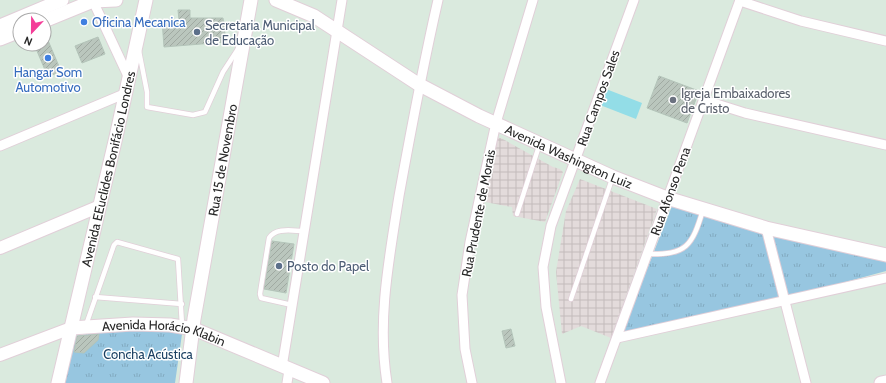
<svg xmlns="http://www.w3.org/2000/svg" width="886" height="383" font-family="Cabin,sans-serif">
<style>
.industrial{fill:url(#industrial-grid)}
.park{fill:url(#park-tufts)}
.pitch{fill:#93dde7}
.building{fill:url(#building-hatch);stroke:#b4c5ba}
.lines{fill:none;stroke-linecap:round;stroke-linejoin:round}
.service-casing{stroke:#e1cfd8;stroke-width:6}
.minor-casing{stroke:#e1cfd8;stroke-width:11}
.tertiary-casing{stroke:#e1cfd8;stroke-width:14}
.secondary-casing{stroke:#e1cfd8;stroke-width:15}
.service{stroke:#fff;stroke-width:4.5}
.minor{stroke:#fff;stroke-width:9}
.tertiary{stroke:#fff;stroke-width:12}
.secondary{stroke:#fff;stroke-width:13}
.shop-dot{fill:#3f7fe0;stroke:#fff;stroke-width:1.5}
.service-dot{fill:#5c6f8a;stroke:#fff;stroke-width:1.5}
.worship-dot{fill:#6b7280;stroke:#fff;stroke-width:1.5}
.labels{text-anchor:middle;stroke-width:3;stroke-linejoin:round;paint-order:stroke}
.shop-label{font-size:13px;fill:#366cbe;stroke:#fff;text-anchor:start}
.service-label{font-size:13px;fill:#4e5e75;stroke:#fff;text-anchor:start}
.worship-label{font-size:13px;fill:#5b616d;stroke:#fff;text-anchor:start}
.street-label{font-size:13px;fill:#282828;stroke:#fff}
.park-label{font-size:13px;fill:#1b4062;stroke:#fff}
</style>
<defs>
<pattern id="industrial-grid" width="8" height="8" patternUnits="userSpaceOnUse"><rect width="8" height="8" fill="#e3dbdb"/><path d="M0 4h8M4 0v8" fill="none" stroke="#c3bcbc"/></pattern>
<pattern id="park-tufts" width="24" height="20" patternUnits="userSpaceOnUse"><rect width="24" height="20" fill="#97c6e0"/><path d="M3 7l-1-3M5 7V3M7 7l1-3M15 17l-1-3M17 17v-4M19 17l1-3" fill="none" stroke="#82aac0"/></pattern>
<pattern id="building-hatch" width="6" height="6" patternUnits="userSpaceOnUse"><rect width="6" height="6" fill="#bac6bd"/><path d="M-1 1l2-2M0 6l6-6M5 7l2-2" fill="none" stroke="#a0aaa2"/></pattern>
</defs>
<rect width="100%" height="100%" fill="#daeade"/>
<g class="industrial">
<polygon points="497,138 501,138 553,167 560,169 563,172 545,222 513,216 512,207 485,202"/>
<polygon points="580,179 657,209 611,338 581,326 562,334 556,272 566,211"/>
</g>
<g class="park">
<polygon points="672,206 787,238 886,262 886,271 764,304 621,335"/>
<polygon points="150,324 182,334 175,383 65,383 76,336"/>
</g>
<polygon class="pitch" points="606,89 642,103 636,119 600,105"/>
<g class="building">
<polygon points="178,10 190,10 190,18 223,18 226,42 164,47 162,20 179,20"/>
<polygon points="44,31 61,71 48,77 34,44 44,44"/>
<polygon points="98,37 105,54 82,63 75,46"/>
<polygon points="659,76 699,91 687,123 647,108"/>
<polygon points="272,241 294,244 286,293 264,289"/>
<polygon points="511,329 515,346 506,348 502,331"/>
<polygon points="99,334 98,340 84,353 74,352 77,336"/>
</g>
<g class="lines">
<defs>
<g id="service">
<polyline points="139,51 147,92 147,107 193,115 205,112 223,72 238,49"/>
<polyline points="517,214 539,146"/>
<path d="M 647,254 C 687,255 692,246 703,210"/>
<polyline points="95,297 182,304"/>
<polyline points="571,299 612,179"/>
<path d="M 292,305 L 261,298 L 260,294 L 261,287 L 269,238 C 276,227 293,231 304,231"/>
<polyline points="86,325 114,245 117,242 178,259 182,325"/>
</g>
<g id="minor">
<polyline points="93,1 128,76"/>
<polyline points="740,1 801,21 886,41"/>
<polyline points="704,100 745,113 886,145"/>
<polyline points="0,146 124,94"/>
<polyline points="766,228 806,383"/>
<polyline points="617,338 886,278"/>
<polyline points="282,367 342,0"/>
<polyline points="287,383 289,370"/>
<path d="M 387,383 C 377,320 389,259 399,196 C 411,130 423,65 438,0"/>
<polyline points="472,383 465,349 462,295 470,242 496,123 533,0"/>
<polyline points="561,383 546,307 543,267 551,226 634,0"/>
<polyline points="600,383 740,0"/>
</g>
<g id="tertiary">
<polyline points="0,248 100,206"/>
<polyline points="0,355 71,328"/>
</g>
<g id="secondary">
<path id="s1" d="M 276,0 L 314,16 L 418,84 L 479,116 L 613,177 L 667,198 L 766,228 L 886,255"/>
<polyline points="44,21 93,1 116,0"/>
<polyline points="0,26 62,0"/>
<polyline points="0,39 20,31"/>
<path id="s2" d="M 71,328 L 133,324 L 170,325 L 194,329 L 323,383"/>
<path id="s3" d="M 58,383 L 116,137 L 146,0"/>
<path id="s4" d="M 186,383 L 194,319 L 251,0"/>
<polyline points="881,383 886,382"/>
</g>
</defs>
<use href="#service" class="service-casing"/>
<use href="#minor" class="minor-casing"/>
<use href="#tertiary" class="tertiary-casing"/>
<use href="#secondary" class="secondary-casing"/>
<use href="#service" class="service"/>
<use href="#minor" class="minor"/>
<use href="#tertiary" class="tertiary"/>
<use href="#secondary" class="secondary"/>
</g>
<g class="shop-dot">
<circle cx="84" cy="22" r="4"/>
<circle cx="48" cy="58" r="4"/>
</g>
<g class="service-dot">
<circle cx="197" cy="32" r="4"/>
<circle cx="279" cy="266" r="4"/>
</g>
<circle class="worship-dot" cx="673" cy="100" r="4"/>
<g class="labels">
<g class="shop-label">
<text x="92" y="27">Oficina Mecanica</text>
<text x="48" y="77" text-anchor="middle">Hangar Som<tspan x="48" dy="15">Automotivo</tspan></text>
</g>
<g class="service-label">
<text x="205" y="30">Secretaria Municipal<tspan x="205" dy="15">de Educação</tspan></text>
<text x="287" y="271">Posto do Papel</text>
</g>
<g class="worship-label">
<text x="681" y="98">Igreja Embaixadores<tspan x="681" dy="15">de Cristo</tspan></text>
</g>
<g class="street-label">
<text transform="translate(598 98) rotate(-70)" y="5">Rua Campos Sales</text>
<text dy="5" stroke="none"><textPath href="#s1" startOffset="333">Avenida Washington Luiz</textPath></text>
<text dy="5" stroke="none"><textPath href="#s4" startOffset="226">Rua 15 de Novembro</textPath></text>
<text dy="5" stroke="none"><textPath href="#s3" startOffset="220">Avenida EEuclides Bonifácio Londres</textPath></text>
<text transform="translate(670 191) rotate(-70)" y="5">Rua Afonso Pena</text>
<text transform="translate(478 213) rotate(-79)" y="5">Rua Prudente de Morais</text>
<text dy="5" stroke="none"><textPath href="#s2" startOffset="94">Avenida Horácio Klabin</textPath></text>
</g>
<g class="park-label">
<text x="148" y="359">Concha Acústica</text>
</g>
</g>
<g transform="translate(32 32) rotate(202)"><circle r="19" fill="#ffffff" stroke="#a9a9a9"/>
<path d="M0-3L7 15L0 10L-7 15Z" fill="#f43d98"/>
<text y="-6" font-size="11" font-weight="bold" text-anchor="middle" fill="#282828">N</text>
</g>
</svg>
